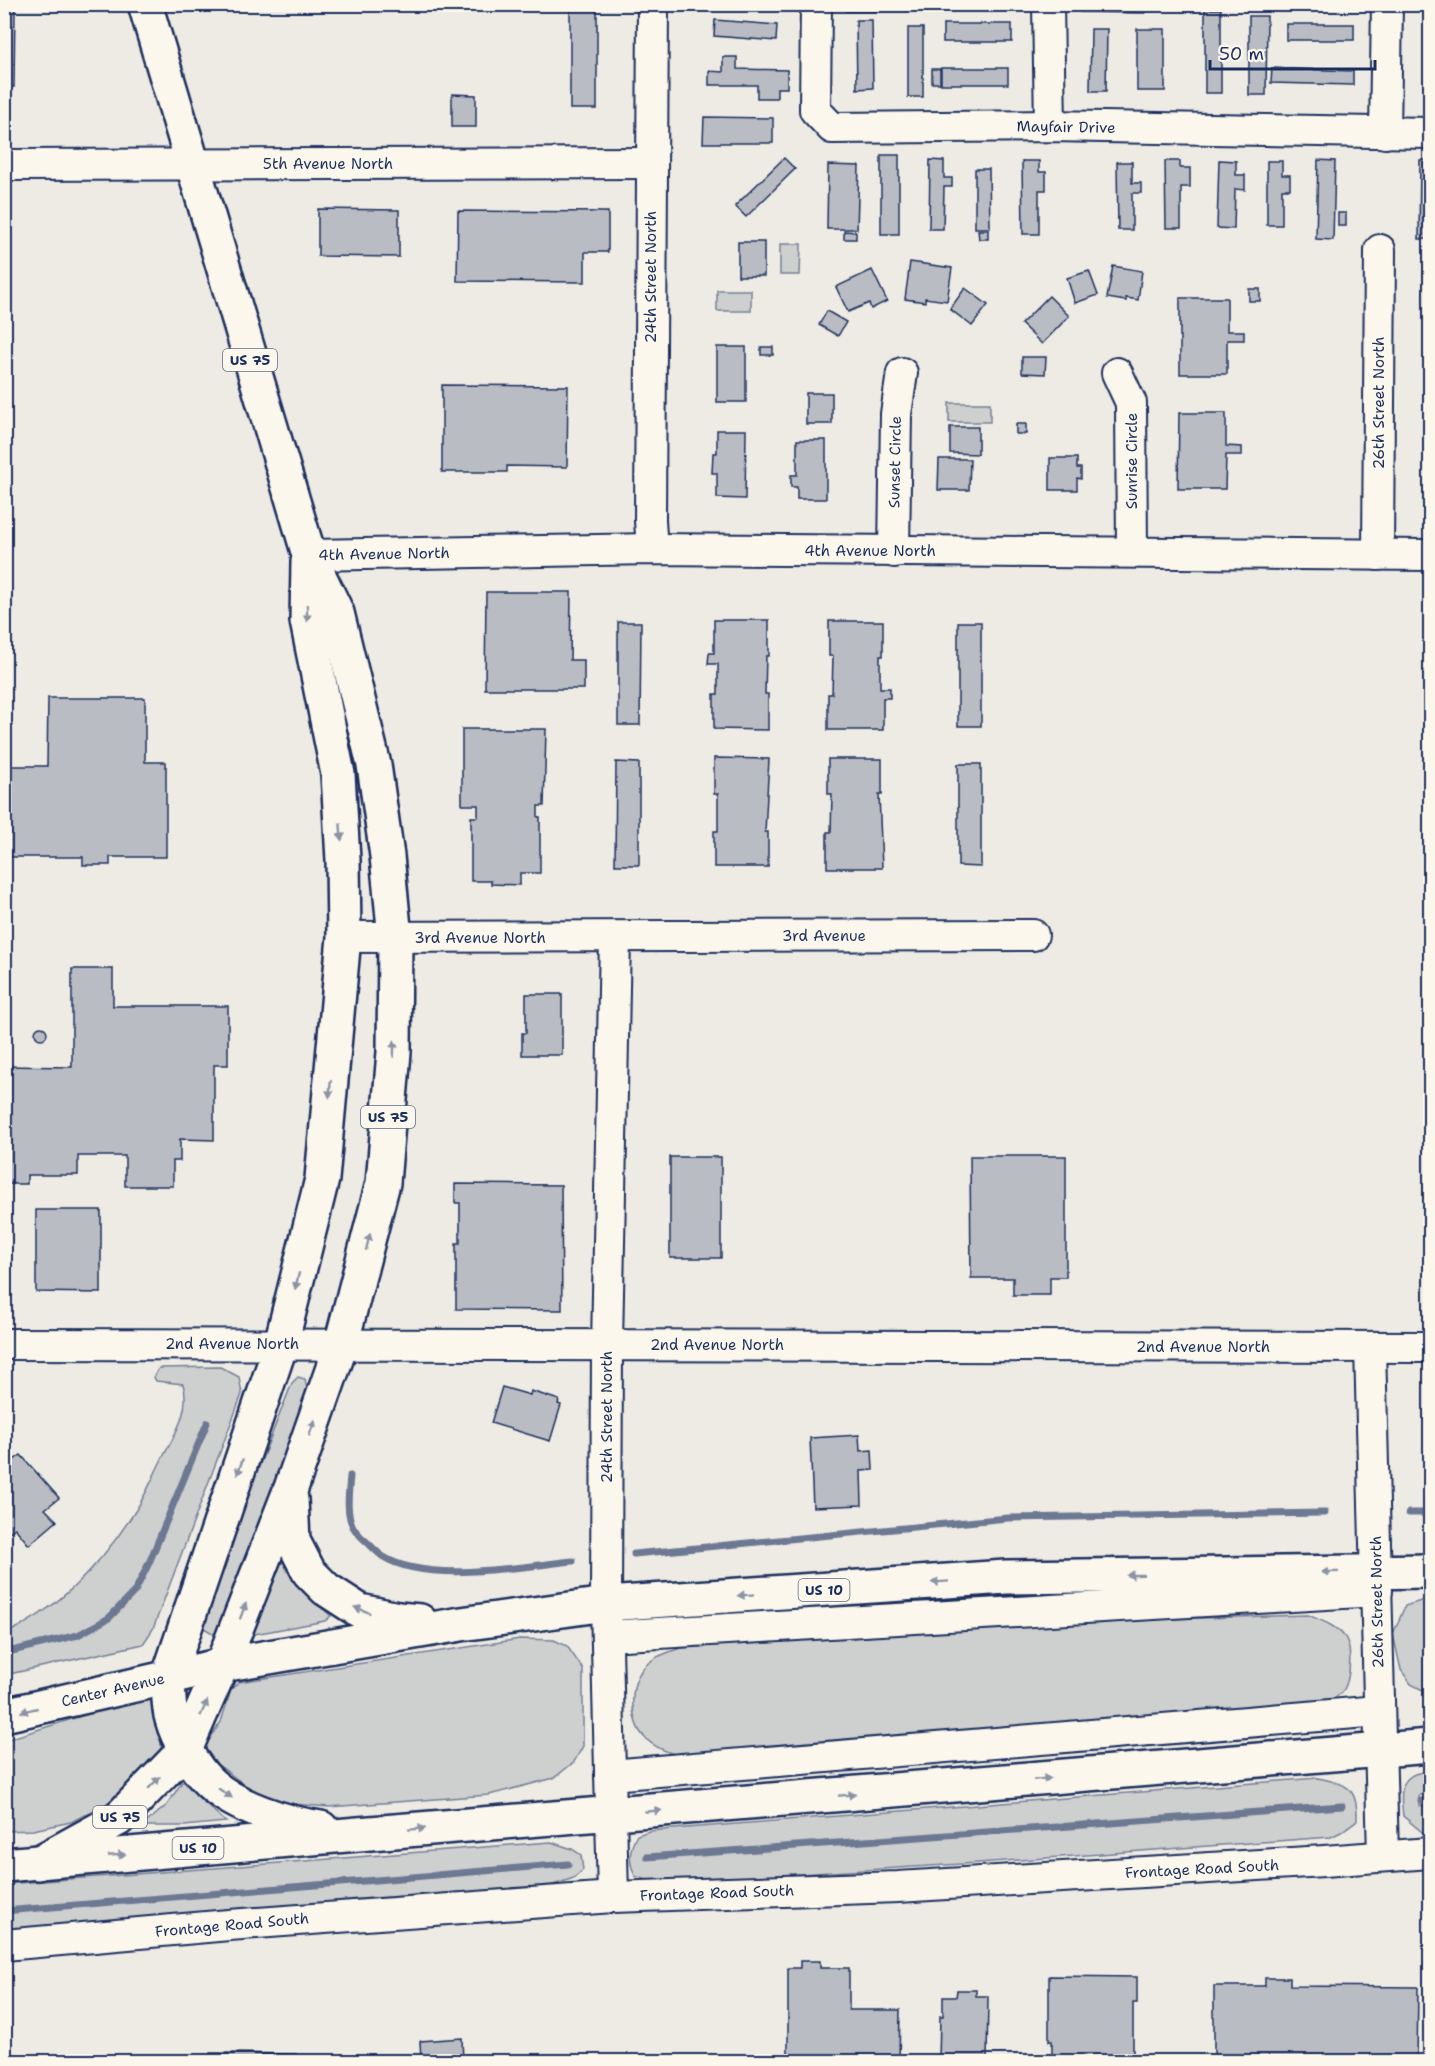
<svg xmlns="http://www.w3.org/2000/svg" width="1435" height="2066" font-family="'Shantell Sans',sans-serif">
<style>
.green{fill:#cecfcf;stroke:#747f96;stroke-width:1.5}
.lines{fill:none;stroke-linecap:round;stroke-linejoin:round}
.stream{stroke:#6d7892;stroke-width:7}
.building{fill:#b9bcc3;stroke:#1b2f5e;stroke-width:1.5}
.minor-casing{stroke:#1b2f5e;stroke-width:34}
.major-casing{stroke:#1b2f5e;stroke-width:38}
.minor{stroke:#fbf7ec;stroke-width:30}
.major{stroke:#fbf7ec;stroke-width:33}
.oneway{fill:#8b93a5}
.labels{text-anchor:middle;stroke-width:4.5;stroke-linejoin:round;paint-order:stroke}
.shield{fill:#fbf7ec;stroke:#5e6b89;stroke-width:1.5}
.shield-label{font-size:14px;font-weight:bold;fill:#1b2f5e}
.street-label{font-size:15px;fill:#1b2f5e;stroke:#fbf7ec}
</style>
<rect width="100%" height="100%" fill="#eeebe4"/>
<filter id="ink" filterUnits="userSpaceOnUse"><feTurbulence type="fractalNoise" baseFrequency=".0167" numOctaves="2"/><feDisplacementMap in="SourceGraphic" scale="12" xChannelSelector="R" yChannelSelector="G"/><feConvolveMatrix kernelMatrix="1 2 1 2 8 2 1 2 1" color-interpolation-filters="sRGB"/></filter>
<g filter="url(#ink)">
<g class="green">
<polygon points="780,244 801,244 800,275 780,275"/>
<rect x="717" y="290" width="34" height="21"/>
<rect x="949" y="403" width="41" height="19"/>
<path d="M 220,1367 L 239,1377 L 242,1394 L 153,1629 L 143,1644 L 5,1675 L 5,1634 C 60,1609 104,1560 136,1510 C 147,1493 154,1474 163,1457 C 175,1434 191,1410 183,1384 L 156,1381 L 154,1377 L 159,1368 Z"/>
<polygon points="298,1377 305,1379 307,1389 305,1407 219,1637 197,1624 292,1383"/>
<polygon points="282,1558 301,1589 331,1616 325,1621 249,1635"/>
<polygon points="1430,1598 1430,1694 1411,1684 1401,1670 1393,1634 1405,1606"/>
<path d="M 1308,1615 C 1320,1620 1335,1625 1344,1636 C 1353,1646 1351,1683 1341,1693 C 1336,1698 1326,1701 1320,1705 L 678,1755 C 666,1752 655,1748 645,1738 C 630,1723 629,1688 641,1671 C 651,1657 666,1653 681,1648 L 992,1624 Z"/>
<polygon points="520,1639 554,1640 567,1646 583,1669 583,1746 574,1762 554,1778 489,1795 329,1807 281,1803 249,1788 217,1764 204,1747 221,1722 231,1690 239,1682"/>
<polygon points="150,1699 161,1741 161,1751 139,1779 104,1805 71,1822 33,1830 5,1831 5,1740 123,1703"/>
<path d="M 1430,1771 L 1430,1794 L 1419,1795 L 1419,1806 L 1430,1806 L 1430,1831 L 1422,1832 L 1403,1816 C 1399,1789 1400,1773 1430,1771 Z"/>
<path d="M 1318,1778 C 1347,1784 1358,1787 1357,1820 L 1341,1832 L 1331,1837 L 978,1863 L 656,1883 L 635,1876 C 628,1861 629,1849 637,1835 L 649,1831 Z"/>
<polygon points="182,1782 187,1782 196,1795 226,1822 184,1826 142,1826 167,1805"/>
<polygon points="551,1842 572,1849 581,1855 583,1870 574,1878 550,1886 359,1899 5,1931 5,1884"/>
</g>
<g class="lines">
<g class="stream">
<path d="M 350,1476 C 349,1490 346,1508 351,1522 C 353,1530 362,1538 368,1543 C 372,1547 377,1552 382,1556 C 427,1585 522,1566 573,1561"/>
<polyline points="1409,1513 1430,1513"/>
<polyline points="634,1554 1008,1518 1325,1513"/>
<polyline points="4,1653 78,1635 109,1618 135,1591 149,1563 207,1423"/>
<polyline points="1421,1801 1430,1800"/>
<polyline points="647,1857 1342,1806"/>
<polyline points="4,1911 568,1864"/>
</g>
</g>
<g class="building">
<polygon points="4,4 15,4 14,87 4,87"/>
<rect x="570" y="4" width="27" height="105"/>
<rect x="846" y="4" width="69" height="7"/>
<polygon points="1081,4 1145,4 1145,13 1080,12"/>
<rect x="1147" y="4" width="9" height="7"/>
<rect x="1276" y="4" width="17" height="6"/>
<rect x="1205" y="9" width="16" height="84"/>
<polygon points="1249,16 1267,16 1266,95 1249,95"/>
<polygon points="715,20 777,25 776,41 714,36"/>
<polygon points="856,20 872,20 873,88 857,89"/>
<rect x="943" y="24" width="69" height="18"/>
<rect x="1286" y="24" width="68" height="16"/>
<rect x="908" y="28" width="15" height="69"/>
<polygon points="1091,29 1107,29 1106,91 1090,91"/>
<rect x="1137" y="29" width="28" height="62"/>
<polygon points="723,57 737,57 737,69 787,70 787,88 777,88 777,98 757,98 757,85 709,85 709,71 723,72"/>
<rect x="941" y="68" width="67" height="16"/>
<polygon points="1272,68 1353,71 1353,85 1271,83"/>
<rect x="932" y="69" width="8" height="14"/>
<polygon points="452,94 476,95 476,127 452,127"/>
<polygon points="704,117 773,118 773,143 703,143"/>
<rect x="881" y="155" width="18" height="79"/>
<polygon points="784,158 795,169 746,217 735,206"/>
<polygon points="930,160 944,161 944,178 952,178 952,187 944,187 943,229 929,229"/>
<polygon points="1219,160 1236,161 1236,175 1245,175 1245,190 1235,189 1234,229 1217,228"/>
<polygon points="1318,160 1335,161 1333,240 1316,239"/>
<polygon points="1420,160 1430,160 1430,239 1419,239"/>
<polygon points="1022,161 1039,161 1039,172 1046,172 1046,190 1039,190 1039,234 1023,234"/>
<polygon points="1165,161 1180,161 1180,168 1190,168 1190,187 1181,187 1181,228 1166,228"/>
<polygon points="1267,161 1282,161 1282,175 1290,175 1290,189 1282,189 1282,225 1267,225"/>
<polygon points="1117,162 1132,162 1132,183 1141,183 1141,193 1132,193 1132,230 1118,230"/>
<polygon points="828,165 859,166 857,229 827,229"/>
<polygon points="975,169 989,169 990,228 975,228"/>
<polygon points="318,209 399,210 399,257 318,256"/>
<polygon points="458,211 608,212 608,252 585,252 585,282 457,281"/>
<rect x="1338" y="213" width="8" height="13"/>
<polygon points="978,230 988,230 988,239 979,239"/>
<polygon points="844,231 856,232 856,239 844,239"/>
<rect x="738" y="242" width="26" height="34"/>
<polygon points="910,262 952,268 947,301 925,298 925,302 905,299"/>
<polygon points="1113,266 1142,271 1138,300 1126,298 1126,301 1107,298"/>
<polygon points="872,270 887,301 871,309 869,303 848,312 836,287"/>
<polygon points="1089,271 1098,295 1075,303 1067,278"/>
<polygon points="965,288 988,305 972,326 950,309"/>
<rect x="1249" y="289" width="11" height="12"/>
<polygon points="1049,296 1069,316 1042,344 1021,324"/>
<polygon points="1180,298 1227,298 1227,331 1244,331 1244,340 1227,340 1227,374 1180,374"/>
<polygon points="827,311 846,322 838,336 819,325"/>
<rect x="717" y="347" width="29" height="55"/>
<rect x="761" y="347" width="12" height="8"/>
<polygon points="1022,357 1046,357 1045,374 1022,373"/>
<polygon points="442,385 568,386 567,467 507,466 507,472 442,472"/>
<rect x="806" y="393" width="26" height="31"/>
<polygon points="1179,413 1226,413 1226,446 1242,447 1242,455 1226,455 1225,489 1178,489"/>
<rect x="1016" y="424" width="10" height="10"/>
<polygon points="950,427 978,427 978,454 950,453"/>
<polygon points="717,430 746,430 745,499 717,498 717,473 712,473 713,453 717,453"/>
<polygon points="797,440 826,440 826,499 797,499 797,487 791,487 791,475 797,475"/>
<polygon points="1050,458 1077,458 1077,468 1081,468 1081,479 1077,478 1077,490 1050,490"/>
<polygon points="939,459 970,459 969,490 938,490"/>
<polygon points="486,592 571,592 570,660 584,660 584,689 485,689"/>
<polygon points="714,620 769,620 769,656 766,656 765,694 768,694 768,730 714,729 714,694 718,694 718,664 708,664 709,653 714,653"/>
<polygon points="829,621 883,621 883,656 880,656 880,688 890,688 890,698 883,698 883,730 828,730 828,694 832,694 833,656 829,656"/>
<polygon points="618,622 641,622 640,725 618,725"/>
<rect x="958" y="622" width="23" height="104"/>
<polygon points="48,698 145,698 145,762 166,762 166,857 110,857 110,865 83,865 83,857 4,857 4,756 7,756 7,766 47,766"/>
<polygon points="462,729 546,729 544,806 538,806 538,817 540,817 540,873 520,873 520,885 491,884 491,881 471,881 471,817 478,817 478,805 462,805"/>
<polygon points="714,758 769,759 765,832 768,832 768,867 714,867 714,831 718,831 718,794 714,794"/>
<polygon points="828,759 882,759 882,794 879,794 882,868 827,868 827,832 831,832 832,794 828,794"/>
<polygon points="616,762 639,763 639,865 615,865"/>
<polygon points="958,764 981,764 981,867 958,866"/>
<polygon points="72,969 113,969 113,1006 228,1006 228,1065 214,1065 214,1140 180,1139 180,1161 173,1161 173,1186 125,1186 125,1156 78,1156 78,1175 27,1175 27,1184 4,1184 4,1066 72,1067"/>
<polygon points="526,994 562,994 562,1055 522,1055 522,1033 526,1033"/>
<circle cx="41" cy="1033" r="6"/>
<polygon points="970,1156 1066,1156 1066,1277 1050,1277 1050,1295 1013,1295 1013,1278 971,1278"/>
<rect x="670" y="1157" width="51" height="101"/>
<polygon points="455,1184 561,1185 562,1310 456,1309 456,1243 460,1243 460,1203 455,1203"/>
<polygon points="36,1210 101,1210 101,1293 36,1292"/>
<polygon points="502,1387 530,1395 531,1391 559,1400 558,1404 561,1405 550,1441 491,1423"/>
<polygon points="859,1435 860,1451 872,1450 873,1470 861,1471 862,1505 813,1507 810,1438"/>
<polygon points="21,1455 59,1498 45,1509 57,1521 29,1545 15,1528 4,1536 4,1467"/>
<polygon points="800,1961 820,1961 820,1968 849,1968 849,2010 900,2010 899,2062 788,2062 788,1968 800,1968"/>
<polygon points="1049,1976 1137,1977 1137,2003 1133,2003 1133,2062 1052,2062 1052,2041 1049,2041"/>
<polygon points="1265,1978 1290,1978 1290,1986 1418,1987 1417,2062 1214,2062 1214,1986 1265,1986"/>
<polygon points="957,1990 976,1990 976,1996 988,1996 987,2062 939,2062 940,2016 943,2016 943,1997 956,1997"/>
<polygon points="462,2038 463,2062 421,2062 420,2041"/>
<polygon points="210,2053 296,2054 296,2062 210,2062"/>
</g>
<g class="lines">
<defs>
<g id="minor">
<polyline points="816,4 815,110 832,128 1050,126 1430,133"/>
<polyline points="1048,4 1050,126"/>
<polyline points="1385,133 1387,4"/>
<polyline points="4,165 651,163"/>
<polyline points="1117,373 1131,403 1132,552"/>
<polyline points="652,549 650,521 653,4"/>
<polyline points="894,552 896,414 902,373"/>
<polyline points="309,555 652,549 1430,555"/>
<polyline points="1378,555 1380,250"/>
<polyline points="344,937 1033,935"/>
<polyline points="4,1344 1430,1347"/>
<polyline points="1370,1347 1383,1856"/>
<polyline points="607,1636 1377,1591"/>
<polyline points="610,1775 1379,1711"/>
<polyline points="613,1897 606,1604 607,1345 615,938"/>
<polyline points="4,1945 229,1925 613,1897 898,1887 1324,1861 1430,1853"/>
</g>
<g id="major">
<path d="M 308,562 L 307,621 L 338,774 L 343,860 L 344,937 L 322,1179 L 281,1344 L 168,1678 C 169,1691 168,1707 172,1719 C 178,1740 194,1768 210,1783 C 237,1808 286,1823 321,1828"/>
<polyline points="291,1499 293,1541 309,1572 326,1589 360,1611 398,1619 420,1621"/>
<polyline points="4,1715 222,1665 461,1624 606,1604 1006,1577 1430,1571"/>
<polyline points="38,1863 118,1819 185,1750 222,1665 291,1488 341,1345 383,1183 394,1052 395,938 387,856 374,765 337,613 309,555 145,4"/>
<polyline points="4,1865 358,1834 1430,1746"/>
</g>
</defs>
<use href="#minor" class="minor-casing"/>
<use href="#major" class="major-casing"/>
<use href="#minor" class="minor"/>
<use href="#major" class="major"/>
</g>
<defs><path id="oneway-solid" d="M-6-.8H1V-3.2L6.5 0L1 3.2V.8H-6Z" transform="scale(1.5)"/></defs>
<g class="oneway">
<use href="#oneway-solid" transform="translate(307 613) rotate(90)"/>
<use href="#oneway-solid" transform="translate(341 832) rotate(86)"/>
<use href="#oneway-solid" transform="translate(394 1049) rotate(-88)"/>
<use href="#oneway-solid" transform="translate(330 1089) rotate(95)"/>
<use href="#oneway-solid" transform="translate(368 1242) rotate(-76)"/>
<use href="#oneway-solid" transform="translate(297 1281) rotate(104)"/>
<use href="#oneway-solid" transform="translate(312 1428) rotate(-70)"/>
<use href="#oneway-solid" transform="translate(240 1467) rotate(109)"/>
<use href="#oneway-solid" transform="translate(1330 1572) rotate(179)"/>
<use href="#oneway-solid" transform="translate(1135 1575) rotate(179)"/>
<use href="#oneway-solid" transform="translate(940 1582) rotate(176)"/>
<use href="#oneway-solid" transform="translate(746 1595) rotate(176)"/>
<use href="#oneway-solid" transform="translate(362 1610) rotate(-159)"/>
<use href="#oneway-solid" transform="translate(243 1611) rotate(-69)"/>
<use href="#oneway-solid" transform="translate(204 1708) rotate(-66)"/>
<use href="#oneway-solid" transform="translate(29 1710) rotate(167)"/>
<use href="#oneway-solid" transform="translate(1042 1779) rotate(-5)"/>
<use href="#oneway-solid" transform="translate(154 1783) rotate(-45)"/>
<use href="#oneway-solid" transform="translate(225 1793) rotate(34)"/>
<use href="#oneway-solid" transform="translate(847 1795) rotate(-5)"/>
<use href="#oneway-solid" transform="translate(653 1811) rotate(-5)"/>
<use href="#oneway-solid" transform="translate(417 1829) rotate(-4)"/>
<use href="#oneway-solid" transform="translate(117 1855) rotate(-5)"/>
</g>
</g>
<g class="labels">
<g class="shield">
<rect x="223" y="349" width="54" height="22" rx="4.5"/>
<rect x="361" y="1106" width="54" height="22" rx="4.5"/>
<rect x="798.5" y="1579" width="51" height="22" rx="4.5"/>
<rect x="93" y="1806" width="54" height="22" rx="4.5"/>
<rect x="172.5" y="1837" width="51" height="22" rx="4.5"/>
</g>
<g class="shield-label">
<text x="250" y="365">US 75</text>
<text x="388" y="1122">US 75</text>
<text x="824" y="1595">US 10</text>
<text x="120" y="1822">US 75</text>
<text x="198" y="1853">US 10</text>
</g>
<g class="street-label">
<text transform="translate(1066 127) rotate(1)" y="5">Mayfair Drive</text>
<text x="328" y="169">5th Avenue North</text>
<text transform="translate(651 277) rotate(-90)" y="5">24th Street North</text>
<text transform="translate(1379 403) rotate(-90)" y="5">26th Street North</text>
<text transform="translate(1132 461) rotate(-90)" y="5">Sunrise Circle</text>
<text transform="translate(895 462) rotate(-89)" y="5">Sunset Circle</text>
<text x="870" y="556">4th Avenue North</text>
<text transform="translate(384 554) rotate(-1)" y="5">4th Avenue North</text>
<text x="824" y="941">3rd Avenue</text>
<text x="480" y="943">3rd Avenue North</text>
<text x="232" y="1349">2nd Avenue North</text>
<text x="717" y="1350">2nd Avenue North</text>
<text x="1203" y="1352">2nd Avenue North</text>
<text transform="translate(607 1417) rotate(-90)" y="5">24th Street North</text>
<text transform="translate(1377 1602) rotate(-91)" y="5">26th Street North</text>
<text transform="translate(113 1690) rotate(-13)" y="5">Center Avenue</text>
<text transform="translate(1202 1869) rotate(-3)" y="5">Frontage Road South</text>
<text transform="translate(717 1893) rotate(-2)" y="5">Frontage Road South</text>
<text transform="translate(232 1925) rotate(-5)" y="5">Frontage Road South</text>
</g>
</g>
<rect width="1435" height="2066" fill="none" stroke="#fbf7ec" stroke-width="24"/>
<rect x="12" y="12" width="1411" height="2042" fill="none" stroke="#1b2f5e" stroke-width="2" filter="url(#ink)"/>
<path d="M1210 60v9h165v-9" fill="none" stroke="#1b2f5e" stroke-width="3"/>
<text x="1219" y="60" font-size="18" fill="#1b2f5e" stroke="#fbf7ec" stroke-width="4.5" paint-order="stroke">50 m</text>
</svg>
